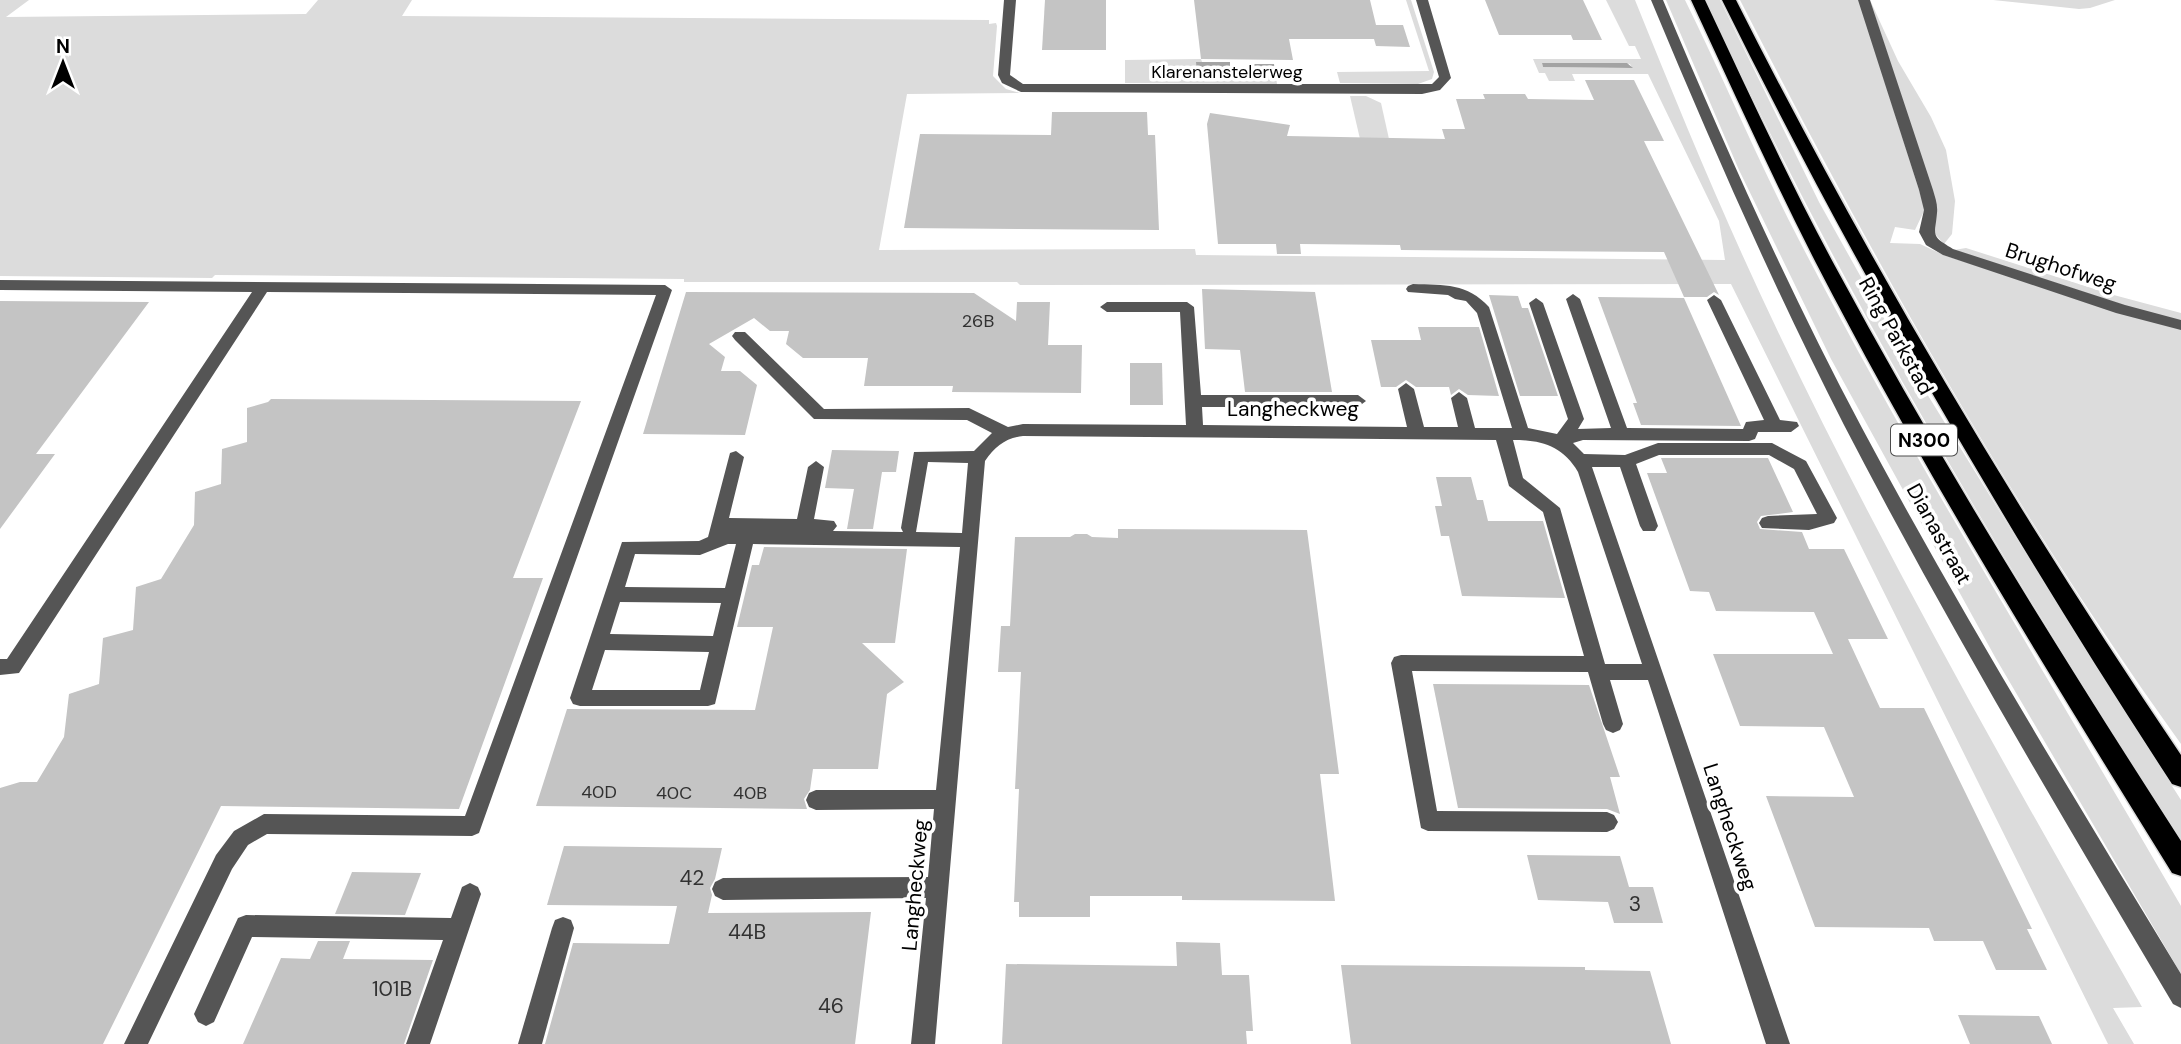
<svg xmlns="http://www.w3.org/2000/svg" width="2181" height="1044" font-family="'DM Sans',sans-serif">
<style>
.green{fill:#dcdcdc;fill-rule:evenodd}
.water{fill:#a3a3a3}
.building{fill:#c4c4c4}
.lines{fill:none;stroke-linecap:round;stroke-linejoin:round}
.highway-casing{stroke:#dbdbdb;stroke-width:3}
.minor{fill:#555;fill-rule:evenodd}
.highway{fill:#000;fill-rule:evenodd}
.labels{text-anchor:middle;stroke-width:7;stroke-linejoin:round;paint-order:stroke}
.far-street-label{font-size:18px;fill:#000;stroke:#fff}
.number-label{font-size:18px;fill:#313131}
.shield{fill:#fff;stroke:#4c4c4c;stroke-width:2}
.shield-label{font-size:19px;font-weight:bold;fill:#000}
.street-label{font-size:21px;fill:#000;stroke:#fff}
.near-number-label{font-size:21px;fill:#313131}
</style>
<rect width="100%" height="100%" fill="#fff"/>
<g class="green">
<path d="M 0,0 L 29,0 L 6,17 L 306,14 L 318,0 L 412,0 L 402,16 L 989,20 L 989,24 L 996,23 L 997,26 L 993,76 L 1006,89 L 1020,93 L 907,94 L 879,250 L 1195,249 L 1196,255 L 1725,260 L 1719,221 L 1648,74 L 1572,74 L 1575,81 L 1549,81 L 1545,73 L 1539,73 L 1533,59 L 1641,59 L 1635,46 L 1629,46 L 1606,0 L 1635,0 C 1681,114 1728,228 1781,338 C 1891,567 2017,787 2142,1007 L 2113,1008 L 2134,1044 L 2108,1044 L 1731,284 L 1020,285 L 1017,282 L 684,282 L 684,279 L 215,275 L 212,278 L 0,276 ZM 1548,63 L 1623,63 L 1630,64 L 1632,68 L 1543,67 L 1542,63 Z"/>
<polygon points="1406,0 1411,0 1434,72 1432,79 1418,84 1340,83 1337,72 1429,71"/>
<path d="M 1666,0 L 1685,0 C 1724,79 1758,161 1799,240 C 1916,467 2053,684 2181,906 L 2181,974 L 1995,657 L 1831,359 L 1739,170 Z"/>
<path d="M 1706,0 L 1720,0 L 1819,202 L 1919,381 L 2084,648 L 2181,800 L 2181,839 C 2006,569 1841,292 1706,0 Z"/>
<path d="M 1740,0 L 1859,0 L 1925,209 L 1915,230 L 1895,227 L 1890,243 L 1920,244 L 1946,256 L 2181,329 L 2181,744 C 2012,509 1872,257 1740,0 Z"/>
<polygon points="1870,0 1898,61 1931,117 1946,150 1955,201 1952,234 1944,244 1935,234 1937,208"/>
<polygon points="1993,0 2115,0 2090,8 2079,9"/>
<polygon points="1201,59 1202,62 1196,62 1197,77 1276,77 1277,84 1125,83 1125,60"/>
<polygon points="1350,96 1366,96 1381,103 1389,139 1360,139"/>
<polygon points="1966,248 2110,294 2181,313 2181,321 2148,313 1954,250"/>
</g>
<g class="water">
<polygon points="1196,62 1230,62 1230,69 1237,69 1238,74 1245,74 1245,69 1252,69 1251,64 1274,64 1276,77 1197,77"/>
<polygon points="1548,63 1627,63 1633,68 1543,67 1542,63"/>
</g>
<g class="building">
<polygon points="1045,0 1106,0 1106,50 1042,50"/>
<polygon points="1194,0 1370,0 1376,25 1403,25 1410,47 1376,46 1374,39 1289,39 1293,60 1201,59"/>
<polygon points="1485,0 1583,0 1602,40 1573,40 1571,35 1499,35"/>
<polygon points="1585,80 1634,80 1664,141 1644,141 1719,295 1714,292 1707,297 1684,297 1664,252 1401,250 1400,245 1300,244 1301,254 1277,254 1276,244 1218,244 1207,124 1210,113 1290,125 1287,136 1445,139 1442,129 1465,129 1456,99 1485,99 1483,94 1525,94 1528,99 1594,100"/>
<polygon points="1052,112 1147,112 1148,135 1155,135 1159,230 904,228 920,134 1051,135"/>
<polygon points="1202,289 1315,292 1332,392 1245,392 1240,350 1205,349"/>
<polygon points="686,292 974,293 1016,321 1017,302 1050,302 1048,345 1082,345 1081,393 952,392 953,386 864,386 868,358 803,358 786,344 789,331 770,331 754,318 709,344 725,357 721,371 740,371 757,385 745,435 643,434"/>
<polygon points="1489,295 1518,296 1522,308 1528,308 1558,396 1520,396"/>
<polygon points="1598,297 1684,298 1741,426 1641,425 1633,403 1637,403"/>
<polygon points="0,301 149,302 36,454 55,454 0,529"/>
<polygon points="1418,327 1479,327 1499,396 1468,395 1459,389 1451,395 1449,387 1416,387 1406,380 1396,387 1381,387 1371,340 1421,340"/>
<polygon points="1130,363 1162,363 1163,405 1130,405"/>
<polygon points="271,399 581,401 513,578 543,578 459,809 221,806 103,1044 0,1044 0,788 20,782 37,782 64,737 69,694 99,684 103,638 133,630 136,587 161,579 194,525 195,492 221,484 222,449 247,442 247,408 268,402"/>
<polygon points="832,450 899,451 896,472 882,472 873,529 847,529 854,489 825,488"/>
<polygon points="1661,458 1768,458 1793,512 1761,516 1757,522 1760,529 1802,532 1809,549 1844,549 1888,639 1848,639 1880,708 1924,708 2032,929 2027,929 2047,970 1996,970 1983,941 1934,941 1929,928 1815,927 1766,796 1854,797 1824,727 1740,726 1713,654 1833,654 1814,612 1716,611 1709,592 1690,591 1647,473 1667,473"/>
<polygon points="1436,477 1471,477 1477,500 1483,500 1488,521 1543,521 1565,598 1462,596 1449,536 1441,536 1435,506 1442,506"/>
<polygon points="1118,529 1307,530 1339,774 1320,774 1335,901 1182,900 1182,896 1090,896 1090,917 1019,917 1019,902 1014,902 1019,789 1015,789 1021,672 998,672 1001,626 1010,626 1015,537 1070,537 1075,534 1087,534 1092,537 1118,538"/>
<polygon points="764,547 907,549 895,643 862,643 904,682 887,694 878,769 813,769 810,790 804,799 807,809 536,806 567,709 755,710 773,627 737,627 752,565 759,565"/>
<polygon points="1433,684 1589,685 1620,777 1610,777 1620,814 1607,809 1458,808"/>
<polygon points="564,846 722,848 715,879 710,888 712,895 708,913 871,912 855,1044 545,1044 573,943 669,944 677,906 547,905"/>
<polygon points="1527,855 1620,856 1629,887 1653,887 1663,923 1614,923 1608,902 1538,900"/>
<polygon points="352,872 421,873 405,915 335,914"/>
<polygon points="318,941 350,941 343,959 433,960 404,1044 243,1044 281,958 310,959"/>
<polygon points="1176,942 1220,943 1222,975 1249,975 1253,1031 1246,1031 1247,1044 1002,1044 1006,964 1177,966"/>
<polygon points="1341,965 1585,967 1585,970 1650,971 1671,1044 1351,1044"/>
<polygon points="1958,1015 2039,1016 2052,1044 1970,1044"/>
</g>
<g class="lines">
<defs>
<g id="highway">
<path d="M 1691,0 L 1705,0 C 1747,89 1788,179 1835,266 C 1941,463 2060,653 2181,841 L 2181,876 L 2172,873 C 2048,673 1924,472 1816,263 C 1772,177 1732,88 1691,0 Z"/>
<path d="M 1722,0 L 1736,0 C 1868,262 2017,512 2181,755 L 2181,787 L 2172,784 C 2007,531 1856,271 1722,0 Z"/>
</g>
</defs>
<use href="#highway" class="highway-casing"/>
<g class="minor">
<polygon points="1004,0 1016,0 1010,75 1023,84 1432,84 1439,77 1416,0 1428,0 1451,78 1440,90 1422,94 1021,92 1002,83 998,75"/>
<path d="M 1651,0 L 1663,0 C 1724,145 1788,289 1862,428 C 1961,614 2072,794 2181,974 L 2181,1008 L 2173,1004 C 2060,813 1946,622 1844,425 C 1773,286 1711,144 1651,0 Z"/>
<path d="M 1858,0 L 1870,0 L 1933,190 C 1935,197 1938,205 1937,213 C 1935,237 1930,235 1953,249 L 2125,305 L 2181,320 L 2181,330 L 2116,313 L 1943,255 L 1926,245 L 1919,232 L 1924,210 L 1919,190 Z"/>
<polygon points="0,280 665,285 672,290 479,833 472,836 267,834 248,845 232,869 148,1044 124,1044 216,855 234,831 264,814 465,816 656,295 267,292 19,673 0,675 0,659 7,659 252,292 0,290"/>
<path d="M 1413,284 C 1445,285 1467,283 1489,307 L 1528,428 L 1557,434 L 1568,419 L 1529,303 L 1536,298 L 1543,303 L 1584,419 L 1578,429 L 1611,428 L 1566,299 L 1573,294 L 1580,299 L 1627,428 L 1743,429 L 1746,422 L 1764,420 L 1707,300 L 1714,295 L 1721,300 L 1780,420 L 1797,422 L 1799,426 L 1791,432 L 1758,432 L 1755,439 L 1749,441 L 1583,440 L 1573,443 L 1584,454 L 1625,455 L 1658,443 L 1772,443 L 1806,461 L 1837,518 L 1834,523 L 1809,530 L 1762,528 L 1759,523 L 1762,518 L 1768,516 L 1817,514 L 1794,469 L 1769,455 L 1659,455 L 1636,464 L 1658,526 L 1655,531 L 1643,531 L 1640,526 L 1620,467 L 1592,467 L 1790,1044 L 1766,1044 L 1648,680 L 1610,680 L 1623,724 L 1620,730 L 1613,733 L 1606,730 L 1603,724 L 1588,672 L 1412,671 L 1437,811 L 1607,812 L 1614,815 L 1618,822 L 1614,829 L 1607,832 L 1428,831 L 1421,828 L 1391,663 L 1394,657 L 1401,655 L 1584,656 L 1543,512 L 1509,486 L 1496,440 L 1023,436 C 1006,438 995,446 985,461 L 935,1044 L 911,1044 L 926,898 L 723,900 L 715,896 L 712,889 L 715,882 L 723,878 L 928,877 L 934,809 L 816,810 L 809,807 L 806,800 L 809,793 L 816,790 L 936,790 L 960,547 L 753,544 L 715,704 L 708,706 L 580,706 L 573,704 L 570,698 L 622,542 L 699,541 L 708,537 L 730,453 L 736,451 L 744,457 L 729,518 L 797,519 L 808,467 L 816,461 L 824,467 L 814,519 L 834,521 L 837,526 L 833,531 L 903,532 L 901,528 L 914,452 L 974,451 L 992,433 L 967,420 L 814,419 L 735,340 L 732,336 L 735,332 L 745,332 L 824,409 L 969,408 L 1008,427 L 1023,424 L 1186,425 L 1180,312 L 1107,312 L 1100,307 L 1107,302 L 1187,302 L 1194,307 L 1201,395 L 1358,395 L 1366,401 L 1358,407 L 1202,407 L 1203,425 L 1407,427 L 1398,389 L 1406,383 L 1414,389 L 1424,427 L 1458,427 L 1451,398 L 1459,392 L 1467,398 L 1475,428 L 1512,428 L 1477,313 L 1466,301 L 1455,299 L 1448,295 L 1408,292 L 1406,289 L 1408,286 ZM 1513,440 C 1541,440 1563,446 1578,472 L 1642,664 L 1605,664 L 1560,508 L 1523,478 ZM 928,462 L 968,463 L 962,533 L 916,532 ZM 728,544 L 736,544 L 725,588 L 625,587 L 635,554 L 700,555 ZM 620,602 L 721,603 L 713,636 L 610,634 ZM 605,650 L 709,652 L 700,690 L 592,690 Z"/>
<polygon points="470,883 478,887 481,894 430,1044 406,1044 443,940 252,937 214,1022 206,1026 198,1022 194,1014 238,918 246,915 451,918 462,887"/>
<polygon points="563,917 571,920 574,928 542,1044 518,1044 552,928 555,920"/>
</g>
<use href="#highway" class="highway"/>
</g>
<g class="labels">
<g class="far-street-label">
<text x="1227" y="78">Klarenanstelerweg</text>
</g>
<g class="number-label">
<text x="978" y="327">26B</text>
<text x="599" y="798">40D</text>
<text x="674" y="799">40C</text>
<text x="750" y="799">40B</text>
</g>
<rect class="shield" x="1891" y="424.5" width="66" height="31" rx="5"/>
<g class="shield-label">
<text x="1924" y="447">N300</text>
</g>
<g class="street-label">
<text transform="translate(2061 267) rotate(18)" y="7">Brughofweg</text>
<text transform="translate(1896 336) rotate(61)" y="7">Ring Parkstad</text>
<text x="1293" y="416">Langheckweg</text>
<text transform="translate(1939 534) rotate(61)" y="7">Dianastraat</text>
<text transform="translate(1730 827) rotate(72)" y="7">Langheckweg</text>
<text transform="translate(915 885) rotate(-85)" y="7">Langheckweg</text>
</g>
<g class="near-number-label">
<text x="692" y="885">42</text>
<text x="1635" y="911">3</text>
<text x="747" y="939">44B</text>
<text x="392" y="996">101B</text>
<text x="831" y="1013">46</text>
</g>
</g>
<g transform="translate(63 63)" stroke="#ffffff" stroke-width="5" paint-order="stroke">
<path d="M0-5L12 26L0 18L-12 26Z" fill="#000000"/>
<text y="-10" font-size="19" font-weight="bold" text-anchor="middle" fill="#000000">N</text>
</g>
</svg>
